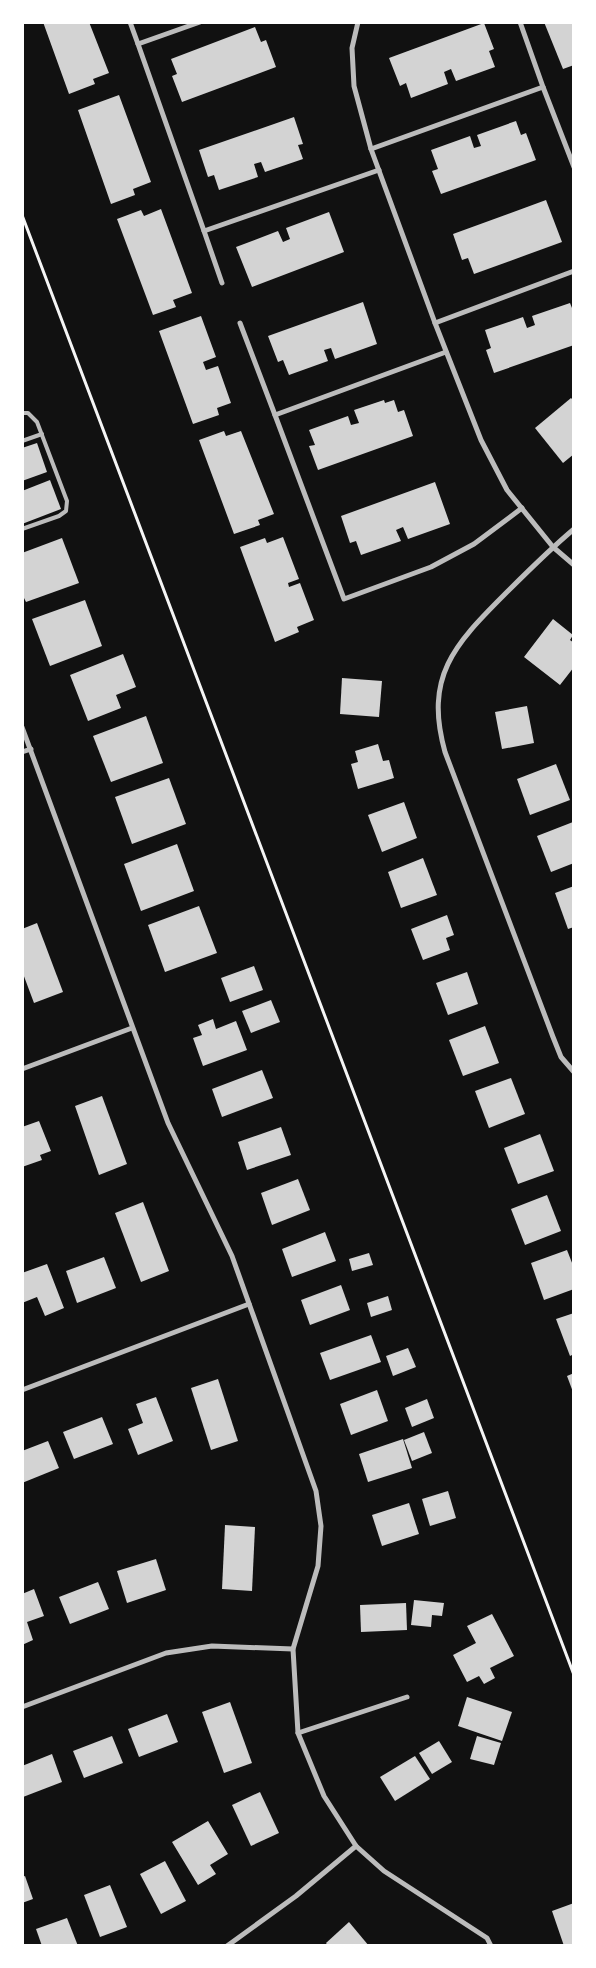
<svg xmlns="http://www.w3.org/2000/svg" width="596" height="1968" font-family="'Public Sans',sans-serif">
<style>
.building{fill:#d3d3d3}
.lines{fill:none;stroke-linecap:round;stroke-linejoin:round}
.path{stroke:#f5f5f5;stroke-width:3}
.service{stroke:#bcbcbc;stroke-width:4}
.minor{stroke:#bcbcbc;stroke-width:5}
</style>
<rect width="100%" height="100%" fill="#111"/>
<g class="building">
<polygon points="43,22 89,22 109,73 93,79 95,84 69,94"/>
<polygon points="544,22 574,22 574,65 563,69"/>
<polygon points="484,23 494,49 489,51 495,67 456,81 451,69 444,72 448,84 411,98 406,83 400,86 389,58"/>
<polygon points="255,27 261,42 266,40 276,67 182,102 172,76 177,74 171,59"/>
<polygon points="119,95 151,182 133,189 135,195 111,204 78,110"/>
<polygon points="294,117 303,144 298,145 303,159 265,172 261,162 254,164 258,177 219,190 214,175 208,177 199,150"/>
<polygon points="516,121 521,135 526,133 536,160 441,194 432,171 438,169 431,150 470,136 474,148 481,146 477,135"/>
<polygon points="546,200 562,242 474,274 468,258 462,260 453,234"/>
<polygon points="161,209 192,293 173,300 176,307 153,315 117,219 141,210 144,216"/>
<polygon points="329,212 344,252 252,287 236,247 278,231 283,242 290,239 286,228"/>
<polygon points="363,302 377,344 335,359 331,348 324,350 328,361 289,375 283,360 278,362 268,336"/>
<polygon points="570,303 574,313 574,345 494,373 486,350 491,348 485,330 523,317 527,328 535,325 532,316"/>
<polygon points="201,316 216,357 203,362 206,370 218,366 231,403 217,408 219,415 193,424 159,331"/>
<polygon points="571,398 574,401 574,454 563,463 535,428"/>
<polygon points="384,400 385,403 394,400 398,412 404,410 413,436 318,470 309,446 315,445 309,430 348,416 351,425 359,423 354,410"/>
<polygon points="224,431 226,436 241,431 274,514 258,520 260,525 234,534 199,440"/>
<polygon points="37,443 47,472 22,481 22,448"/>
<polygon points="50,480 61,509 22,524 22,491"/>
<polygon points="435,482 450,524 408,539 403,527 396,530 401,541 361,555 356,541 350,543 341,516"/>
<polygon points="283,537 299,579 288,583 289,587 300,583 314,620 297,627 299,632 275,642 240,547 265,538 267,543"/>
<polygon points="62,538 79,583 26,602 22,594 22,553"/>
<polygon points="85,600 102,646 50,666 32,619"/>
<polygon points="553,619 573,635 570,640 574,643 574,667 560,685 524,657"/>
<polygon points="123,654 136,687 116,695 121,708 88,721 70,675"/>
<polygon points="342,678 382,681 379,717 340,714"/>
<polygon points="527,706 534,743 502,749 495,712"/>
<polygon points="146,716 163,763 111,782 93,736"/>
<polygon points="378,744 383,761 389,760 394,778 358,789 351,764 358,762 355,751"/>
<polygon points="556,764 570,800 530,815 517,779"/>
<polygon points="169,778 186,824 132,844 115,797"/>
<polygon points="404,802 417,838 382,852 368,815"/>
<polygon points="573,822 574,863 551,872 537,836"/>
<polygon points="177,844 194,891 141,911 124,864"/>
<polygon points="423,858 437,895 401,908 388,872"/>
<polygon points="574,886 574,927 568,929 555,893"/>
<polygon points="199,906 217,953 165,972 148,925"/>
<polygon points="447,915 454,935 446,938 450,950 423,960 411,929"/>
<polygon points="37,923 63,992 34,1003 22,971 22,929"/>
<polygon points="254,966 263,990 230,1002 221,978"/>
<polygon points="467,972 478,1004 448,1015 436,983"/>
<polygon points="271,1000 280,1022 251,1033 242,1011"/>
<polygon points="213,1019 216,1029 236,1021 247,1050 203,1066 193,1038 202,1035 198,1025"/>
<polygon points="485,1026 499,1063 463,1076 449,1040"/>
<polygon points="262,1070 273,1098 222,1117 212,1089"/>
<polygon points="511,1078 525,1114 489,1128 475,1091"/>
<polygon points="102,1096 127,1164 99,1175 75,1106"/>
<polygon points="39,1121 51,1151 40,1155 42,1160 22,1167 22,1127"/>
<polygon points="281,1127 291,1155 247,1170 238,1142"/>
<polygon points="540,1134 554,1171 518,1184 504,1148"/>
<polygon points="298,1179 310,1210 272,1225 261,1193"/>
<polygon points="547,1195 561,1231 525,1245 511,1209"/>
<polygon points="143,1202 169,1271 141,1282 115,1213"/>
<polygon points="325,1232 336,1261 292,1277 282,1249"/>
<polygon points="567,1250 574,1268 574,1289 544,1300 531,1263"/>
<polygon points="369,1253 373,1265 352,1271 349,1259"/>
<polygon points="104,1257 116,1288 77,1303 66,1271"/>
<polygon points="47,1264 64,1308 45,1316 37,1297 22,1303 22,1273"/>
<polygon points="341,1285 350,1310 310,1325 301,1300"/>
<polygon points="388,1296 392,1310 371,1317 367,1303"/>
<polygon points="574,1313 574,1354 570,1356 556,1319"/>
<polygon points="371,1335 381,1362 330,1380 320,1353"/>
<polygon points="408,1348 416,1367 393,1376 386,1356"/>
<polygon points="574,1373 574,1392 573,1392 567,1376"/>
<polygon points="218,1379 238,1441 211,1450 191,1388"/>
<polygon points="377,1390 388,1421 351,1435 340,1404"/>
<polygon points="156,1397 173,1441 138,1455 128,1429 143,1423 136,1404"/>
<polygon points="427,1399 434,1418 412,1427 405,1408"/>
<polygon points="102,1417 113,1444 74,1459 63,1432"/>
<polygon points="424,1432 432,1453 412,1461 404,1440"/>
<polygon points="403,1439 412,1468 368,1482 359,1454"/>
<polygon points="48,1441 59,1468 22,1483 22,1451"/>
<polygon points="448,1491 456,1518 430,1526 422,1499"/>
<polygon points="409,1503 419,1534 382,1546 372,1515"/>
<polygon points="225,1525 255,1527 252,1591 222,1589"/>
<polygon points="156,1559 166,1590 127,1603 117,1571"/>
<polygon points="98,1582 109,1609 70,1624 59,1597"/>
<polygon points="34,1589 44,1616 27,1622 33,1640 22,1645 22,1594"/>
<polygon points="414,1600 444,1603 442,1616 432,1615 431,1627 411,1625"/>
<polygon points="406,1603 407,1630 361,1632 360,1605"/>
<polygon points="492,1614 514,1656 490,1668 495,1678 484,1684 479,1676 467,1682 453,1655 476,1643 467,1626"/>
<polygon points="467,1697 512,1712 502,1741 458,1726"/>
<polygon points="230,1702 252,1763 224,1773 202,1712"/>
<polygon points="167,1714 178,1742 139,1757 128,1729"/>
<polygon points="112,1736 123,1763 84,1778 73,1751"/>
<polygon points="477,1736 501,1743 494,1765 470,1759"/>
<polygon points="439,1741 452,1762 432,1774 419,1753"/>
<polygon points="52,1754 62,1782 23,1797 22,1766"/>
<polygon points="415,1756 430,1779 395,1801 380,1777"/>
<polygon points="260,1792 279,1833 251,1846 232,1805"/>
<polygon points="208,1821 228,1854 210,1865 216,1874 198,1885 172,1842"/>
<polygon points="165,1861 186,1901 161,1914 140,1874"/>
<polygon points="25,1876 33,1899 22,1903 22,1877"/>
<polygon points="110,1885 127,1927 100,1937 84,1895"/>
<polygon points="574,1903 574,1946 564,1946 552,1911"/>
<polygon points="67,1918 78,1946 42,1946 36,1929"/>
<polygon points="349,1922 369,1946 328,1946 326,1943"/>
</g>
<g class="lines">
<polyline class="path" points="22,215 574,1675"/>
<g class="service">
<polyline points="22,413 28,413 37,422 67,501 66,511 59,516 22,529"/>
<polyline points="22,441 42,434"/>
</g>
<g class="minor">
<polyline points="130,22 138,44"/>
<polyline points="200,22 138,44 204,231 379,170"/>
<polyline points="358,22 352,48 354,86 371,149 435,323 481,440 507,490 553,547 574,565"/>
<polyline points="520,22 543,87"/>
<polyline points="371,149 543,87 574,167"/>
<polyline points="204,231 222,283"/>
<polyline points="240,323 275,415"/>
<polyline points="435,323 574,271"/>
<polyline points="446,352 275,415 344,599 431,567 474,544 522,508"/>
<path d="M 574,529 C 549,550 527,572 504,595 C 454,645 424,677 445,752 L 553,1037 L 561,1057 L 574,1072"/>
<polyline points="22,727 168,1123 232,1256 316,1491 321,1526 318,1566 293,1649 298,1733 324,1796 356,1846 384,1871 487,1938 491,1946"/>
<polyline points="22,752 31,749"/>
<polyline points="22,1069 132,1028"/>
<polyline points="22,1390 249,1304"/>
<polyline points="22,1707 166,1653 212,1646 293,1649"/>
<polyline points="298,1733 407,1697"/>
<polyline points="227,1946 296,1896 356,1846"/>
</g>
</g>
<rect width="596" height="1968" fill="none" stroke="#ffffff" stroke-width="48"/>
</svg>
